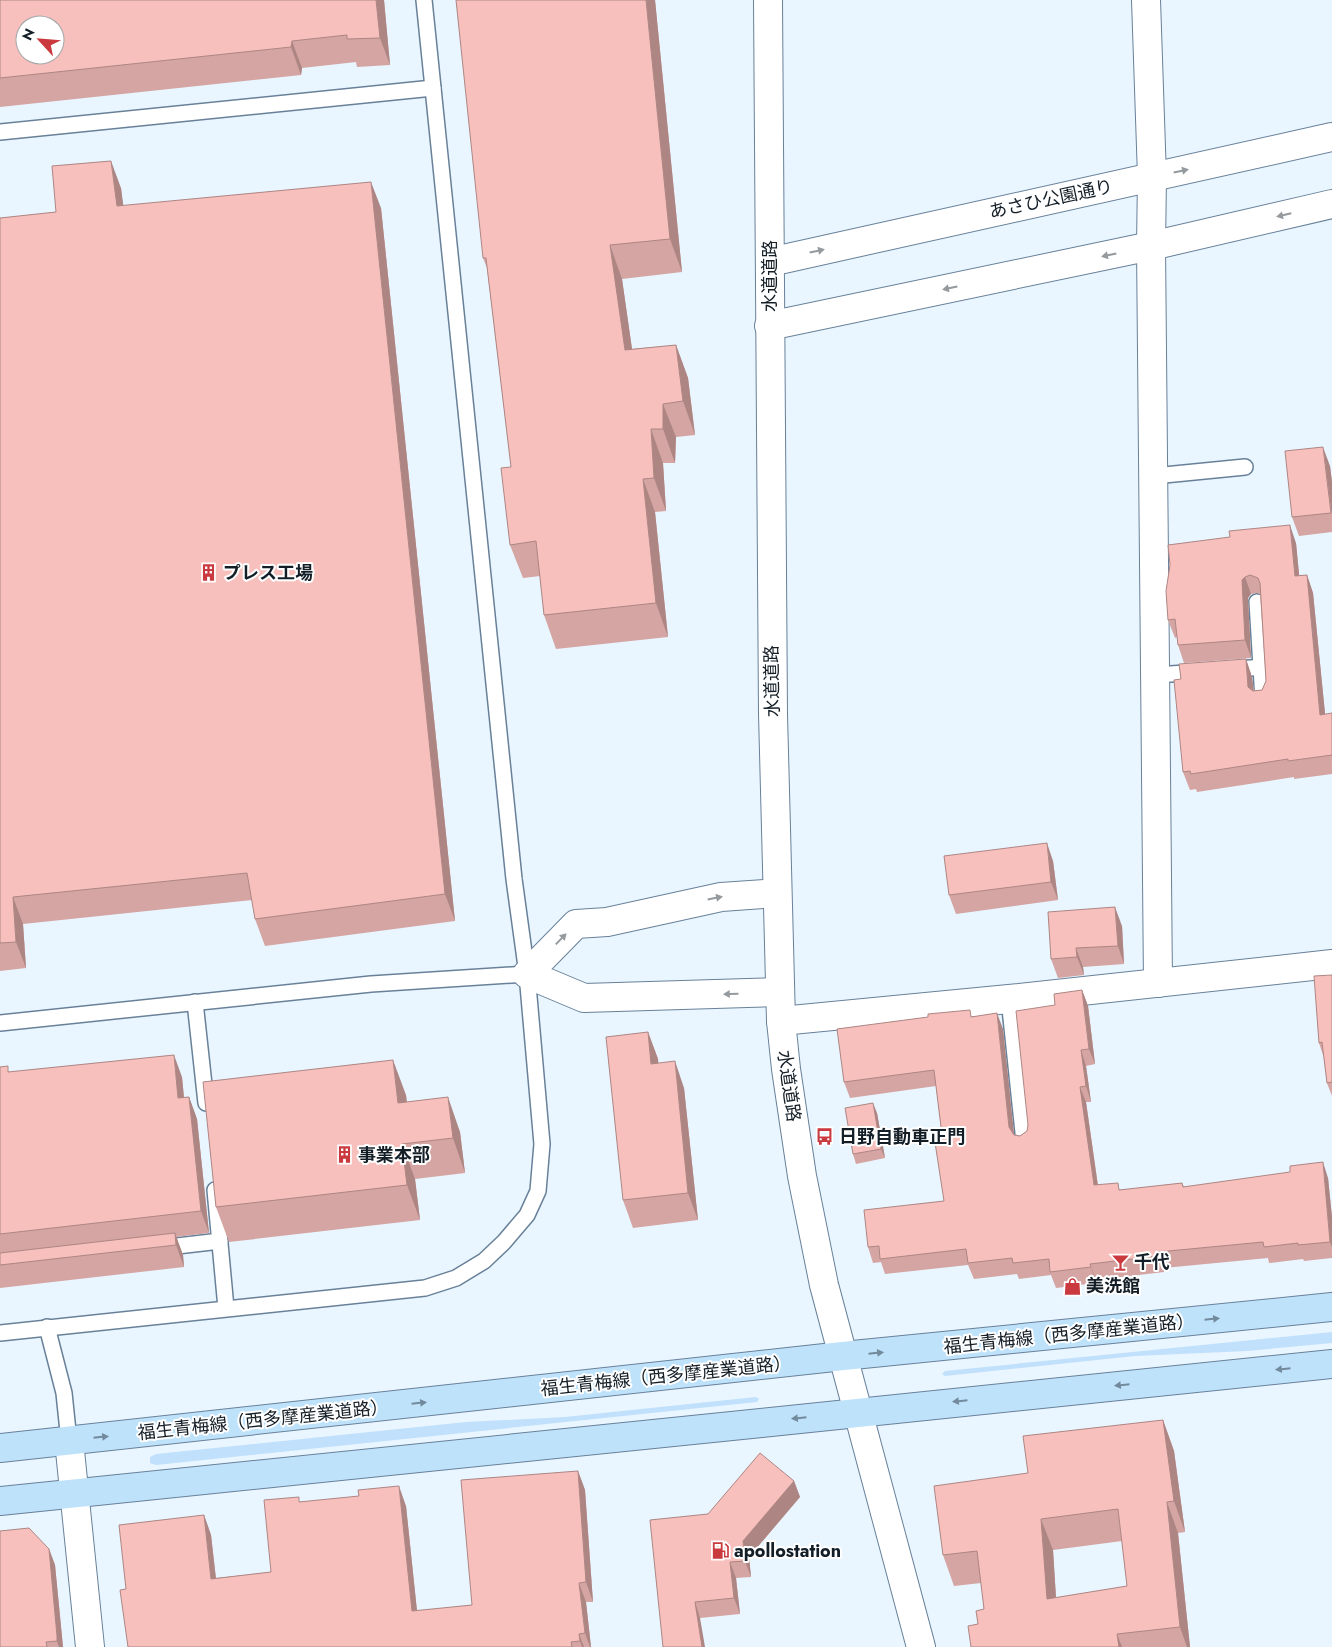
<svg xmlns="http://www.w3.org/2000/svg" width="1332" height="1647" font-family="Jost,'Noto Sans JP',sans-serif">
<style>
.green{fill:#c0e0fc}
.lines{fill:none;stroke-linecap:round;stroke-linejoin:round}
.service-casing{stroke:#688199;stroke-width:18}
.minor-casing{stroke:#688199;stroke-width:30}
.tertiary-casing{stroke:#688199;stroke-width:30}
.secondary-casing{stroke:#688199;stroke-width:30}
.service{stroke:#fff;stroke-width:15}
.minor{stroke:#fff;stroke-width:28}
.tertiary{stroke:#fff;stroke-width:28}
.secondary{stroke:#bfe2fb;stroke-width:28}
.wall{fill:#d4a5a2;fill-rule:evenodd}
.shaded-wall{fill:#ad8684}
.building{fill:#f7c0bc;stroke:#ad8684;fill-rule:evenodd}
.oneway{fill:#959a9e}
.oneway2{fill:#728a9c}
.labels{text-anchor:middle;stroke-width:4;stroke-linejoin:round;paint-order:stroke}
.street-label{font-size:18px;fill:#141e27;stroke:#fff}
.poi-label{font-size:18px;font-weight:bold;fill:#141e27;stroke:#fff;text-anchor:start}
</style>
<rect width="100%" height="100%" fill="#e9f5ff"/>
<g class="green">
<polygon points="1332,1332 1332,1343 1247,1351 1135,1356 945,1376 942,1374 945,1371"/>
<polygon points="756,1397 759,1399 757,1402 156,1465 150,1463 150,1457 156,1454 466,1422 565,1417"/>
</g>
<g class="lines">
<defs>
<g id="service">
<polyline points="0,132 433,88"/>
<polyline points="1154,476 1245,467"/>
<polyline points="1257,602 1263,700"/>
<polyline points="1229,670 1262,667"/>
<polyline points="1155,675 1201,672"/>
<polyline points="1009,999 1024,1142"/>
<polyline points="195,1002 206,1103"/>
<polyline points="0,1023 371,984 527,974"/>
<polyline points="215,1190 226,1308"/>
<polyline points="160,1248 220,1241"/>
<polyline points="47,1327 64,1393 69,1441"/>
<polyline points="0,1333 425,1288 456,1278 484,1261 504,1242 527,1215 538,1191 542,1144 527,974 514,879 424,0"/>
</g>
<g id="minor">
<polyline points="1146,0 1152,177 1151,246 1158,983"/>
<polyline points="770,262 1332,137"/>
<polyline points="769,326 1151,246 1332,204"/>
<polyline points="781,1021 1009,999 1332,964"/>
</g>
<g id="tertiary">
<polyline points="768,0 773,714 781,1021 786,1069 802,1176 824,1285 921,1647"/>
<polyline points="777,893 721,897 607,922 576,924 527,974 584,998 780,992"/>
<polyline points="69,1441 90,1647"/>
</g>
<g id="secondary">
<polyline points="0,1448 843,1356 1332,1307"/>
<path d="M 0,1501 C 444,1457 888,1409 1332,1364"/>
</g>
</defs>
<use href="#service" class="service-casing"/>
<use href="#minor" class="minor-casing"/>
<use href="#tertiary" class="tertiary-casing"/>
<use href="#secondary" class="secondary-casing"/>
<use href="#service" class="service"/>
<use href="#minor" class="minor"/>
<use href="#tertiary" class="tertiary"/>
<use href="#secondary" class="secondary"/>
</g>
<g class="wall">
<polygon points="0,0 384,0 390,65 357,67 356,62 302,68 301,75 0,107"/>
<polygon points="655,0 682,272 622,279 632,349 676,345 688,378 695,435 676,437 675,463 663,463 666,511 655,512 668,637 556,649 544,615 540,576 523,578 510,545 511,467 487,268 483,258"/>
<polygon points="121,188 123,206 381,208 455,921 265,946 255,919 252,900 23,924 26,968 0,971 0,218 56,212"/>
<polygon points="1330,466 1332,482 1332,532 1299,536 1292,517"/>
<polygon points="1296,543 1299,575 1307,575 1313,593 1325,714 1332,714 1332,774 1294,779 1294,777 1197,792 1196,789 1190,790 1183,772 1181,679 1246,659 1252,677 1254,690 1262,690 1266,681 1260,594 1257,593 1251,594 1248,598 1251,658 1184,663 1178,645 1177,637 1175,638 1168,620"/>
<polygon points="1053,861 1058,900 956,914 949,895"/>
<polygon points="1122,926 1124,964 1083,967 1084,975 1058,978 1051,959"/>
<polygon points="1332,975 1332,1096 1327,1083 1324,1058 1319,1043"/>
<polygon points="1082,990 1088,1006 1095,1064 1086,1066 1091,1102 1086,1102 1098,1185 1121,1190 1182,1183 1184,1187 1328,1178 1332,1217 1332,1258 1304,1261 1303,1259 1269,1263 1268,1258 1164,1268 1164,1272 1096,1280 1096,1283 1056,1288 1051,1275 1019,1279 1017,1274 974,1279 968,1265 885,1274 881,1262 873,1263 868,1247 944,1201 942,1135 936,1086 850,1098 844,1082 928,1017 973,1017 1003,1029 1014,1134 1020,1136 1027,1131 1055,1005"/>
<polygon points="648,1032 658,1059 658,1063 684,1088 698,1220 633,1228 623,1200"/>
<polygon points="0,1067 10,1072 182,1077 184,1097 189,1097 197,1119 209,1233 176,1237 183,1255 184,1267 0,1288"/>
<polygon points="406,1095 407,1102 460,1132 465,1173 415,1179 420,1220 229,1242 216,1207"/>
<polygon points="877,1113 885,1158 856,1164 853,1154"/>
<path d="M 1163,1420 L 1174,1451 L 1185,1532 L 1178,1533 L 1190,1647 L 971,1647 L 984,1609 L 981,1583 L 954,1586 L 943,1555 L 1028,1473 ZM 1122,1541 L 1127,1586 L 1056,1598 L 1053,1550 Z"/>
<polygon points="578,1471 585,1490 593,1602 586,1602 591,1647 128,1647 126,1589 204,1515 211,1535 216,1578 271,1572 300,1502 406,1506 417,1611 472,1605"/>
<polygon points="794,1481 800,1497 749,1557 751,1577 736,1578 740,1614 700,1618 663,1647 708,1514"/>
<polygon points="49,1549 55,1565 63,1647 0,1647"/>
</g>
<g class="shaded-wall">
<polygon points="376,0 384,0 390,65 380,38"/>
<polygon points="646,0 655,0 682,272 670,239"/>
<polygon points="292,41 302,68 301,75 291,47"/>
<polygon points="111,161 121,188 127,233 117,206"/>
<polygon points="371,182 381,208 455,921 445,894"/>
<polygon points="610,245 622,279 637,384 625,350"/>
<polygon points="676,345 688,378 695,435 683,401"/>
<polygon points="663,404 676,437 675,463 663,429"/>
<polygon points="651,429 663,463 666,511 654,478"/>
<polygon points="1323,447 1330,466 1332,482 1332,515"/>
<polygon points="643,479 655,512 668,637 656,603"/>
<polygon points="1290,525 1296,543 1301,594 1295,576"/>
<polygon points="1307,575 1313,593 1327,733 1320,715"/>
<polygon points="1245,577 1251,594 1248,598 1251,658 1245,640 1242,580"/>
<polygon points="1246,659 1252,677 1255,705 1248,687"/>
<polygon points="1047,843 1053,861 1058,900 1051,882"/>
<polygon points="13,897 23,924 26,968 16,942"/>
<polygon points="1115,907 1122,926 1124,964 1118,946"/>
<polygon points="1076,948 1083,967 1084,975 1077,957"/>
<polygon points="1082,990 1088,1006 1095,1064 1089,1049"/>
<polygon points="997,1013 1003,1029 1015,1143 1009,1127"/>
<polygon points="648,1032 658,1059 661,1091 651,1064"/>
<polygon points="1081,1050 1086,1066 1091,1102 1086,1086"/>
<polygon points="174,1055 182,1077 186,1120 178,1098"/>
<polygon points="393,1060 406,1095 410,1138 398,1103"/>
<polygon points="675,1061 684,1088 698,1220 688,1193"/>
<polygon points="1080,1087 1086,1102 1100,1201 1094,1185"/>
<polygon points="189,1097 197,1119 209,1233 201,1211"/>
<polygon points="448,1097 460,1132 465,1173 453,1138"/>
<polygon points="873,1103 877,1113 885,1158 881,1149"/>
<polygon points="402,1144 415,1179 420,1220 407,1185"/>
<polygon points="1323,1162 1328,1178 1332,1217 1332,1247 1330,1242"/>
<polygon points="175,1233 183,1255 184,1267 176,1245"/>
<polygon points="1158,1252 1164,1268 1164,1272 1158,1256"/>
<polygon points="1090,1264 1096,1280 1096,1283 1091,1267"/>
<polygon points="1163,1420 1174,1451 1185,1532 1174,1501"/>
<polygon points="578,1471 585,1490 593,1602 586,1582"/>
<polygon points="794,1481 800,1497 749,1557 751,1577 745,1561 743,1541"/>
<polygon points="399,1486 406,1506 419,1630 412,1611"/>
<polygon points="1167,1502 1178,1533 1190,1647 1187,1647 1180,1627"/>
<polygon points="204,1515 211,1535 218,1598 211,1579"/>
<polygon points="1041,1519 1053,1550 1058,1630 1047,1599"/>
<polygon points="49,1549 55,1565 63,1647 59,1647 57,1641"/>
<polygon points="730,1562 736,1578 740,1614 734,1598"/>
<polygon points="579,1583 586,1602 591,1647 590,1647 585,1633"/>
<polygon points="695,1602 700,1618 705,1647 702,1647"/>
<polygon points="579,1634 584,1647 582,1647 580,1641"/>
<polygon points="1117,1634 1122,1647 1119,1647"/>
</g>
<g class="building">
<path d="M 0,0 L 376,0 L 380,38 L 347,39 L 347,35 L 292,41 L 291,47 L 0,78 ZM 25,25 L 55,25 L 55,55 L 25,55 Z"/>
<polygon points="456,0 646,0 670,239 610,245 625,350 676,345 683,401 663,404 663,429 651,429 654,478 643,479 656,603 544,615 536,541 510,545 501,468 511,467 486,258 483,258"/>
<polygon points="111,161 117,206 371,182 445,894 255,919 247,873 13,897 16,942 0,943 0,218 56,212 52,166"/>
<polygon points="1323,447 1331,513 1292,517 1285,451"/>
<polygon points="1290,525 1295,576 1307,575 1320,715 1332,713 1332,755 1288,761 1288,759 1191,774 1190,771 1183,772 1174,680 1181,679 1179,664 1246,659 1248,687 1253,691 1262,690 1266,681 1260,583 1258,578 1250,575 1245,577 1242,580 1245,640 1178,645 1175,619 1168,620 1166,591 1170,565 1168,545 1230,537 1229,531"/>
<polygon points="1047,843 1051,882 949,895 944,856"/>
<polygon points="1115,907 1118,946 1076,948 1077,957 1051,959 1048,912"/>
<polygon points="1332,975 1332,1082 1327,1083 1322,1042 1319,1043 1314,976"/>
<polygon points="1082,990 1089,1049 1081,1050 1086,1086 1080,1087 1094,1185 1118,1183 1119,1190 1182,1183 1183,1187 1290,1172 1290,1166 1323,1162 1330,1242 1298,1245 1298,1243 1264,1247 1263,1242 1158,1252 1158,1256 1090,1264 1091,1267 1050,1272 1049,1259 1013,1263 1012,1258 968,1263 966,1249 880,1259 879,1246 868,1247 864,1210 944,1201 934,1136 942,1135 934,1070 844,1082 837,1029 928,1017 928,1014 970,1010 971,1017 997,1013 1009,1127 1014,1135 1020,1136 1027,1131 1028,1125 1016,1011 1055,1005 1054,994"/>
<polygon points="648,1032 651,1064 675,1061 688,1193 623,1200 606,1037"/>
<polygon points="174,1055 178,1098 189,1097 201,1211 0,1234 0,1067 8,1066 8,1072"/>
<polygon points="393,1060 398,1103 448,1097 453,1138 402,1144 407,1185 216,1207 203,1082"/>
<polygon points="873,1103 881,1149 853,1154 845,1108"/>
<polygon points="175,1233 176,1245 0,1265 0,1253"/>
<path d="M 1163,1420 L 1174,1501 L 1167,1502 L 1180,1627 L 1117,1634 L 1119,1647 L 971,1647 L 968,1626 L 978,1624 L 976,1611 L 984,1609 L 977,1551 L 943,1555 L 934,1486 L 1028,1473 L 1023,1436 ZM 1118,1509 L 1127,1586 L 1047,1599 L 1041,1519 Z"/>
<polygon points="760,1453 794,1481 743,1541 745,1561 730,1562 734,1598 695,1602 702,1647 663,1647 650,1520 708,1514"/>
<polygon points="578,1471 586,1582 579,1583 585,1633 579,1634 580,1641 571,1642 572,1647 128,1647 120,1590 126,1589 119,1525 204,1515 211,1579 271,1572 264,1500 299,1497 299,1502 359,1496 358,1490 399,1486 412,1611 472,1605 461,1480"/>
<polygon points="29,1528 49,1549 57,1636 57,1641 46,1642 47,1647 0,1647 0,1531"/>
</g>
<defs><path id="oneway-solid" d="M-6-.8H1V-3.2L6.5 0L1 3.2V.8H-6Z" transform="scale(1.25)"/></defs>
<g class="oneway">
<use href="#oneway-solid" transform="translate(1181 171) rotate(-12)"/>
<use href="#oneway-solid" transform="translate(1284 215) rotate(167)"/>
<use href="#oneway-solid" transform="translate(817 251) rotate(-12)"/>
<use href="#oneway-solid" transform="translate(1109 255) rotate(168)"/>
<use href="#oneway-solid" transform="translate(950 288) rotate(168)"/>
<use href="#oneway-solid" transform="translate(715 898) rotate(-11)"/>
<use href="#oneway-solid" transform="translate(561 939) rotate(-46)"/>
<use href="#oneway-solid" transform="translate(731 994) rotate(178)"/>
</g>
<g class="oneway2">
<use href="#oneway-solid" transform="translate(1212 1319) rotate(-6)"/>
<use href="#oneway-solid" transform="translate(876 1353) rotate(-6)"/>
<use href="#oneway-solid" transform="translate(1283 1369) rotate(174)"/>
<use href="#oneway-solid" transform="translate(1122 1385) rotate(174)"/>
<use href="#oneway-solid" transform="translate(960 1401) rotate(174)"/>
<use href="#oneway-solid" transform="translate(419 1403) rotate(-6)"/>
<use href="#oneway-solid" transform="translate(799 1418) rotate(174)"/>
<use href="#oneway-solid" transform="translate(101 1437) rotate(-6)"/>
</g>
<defs>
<symbol id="building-bare" viewBox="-9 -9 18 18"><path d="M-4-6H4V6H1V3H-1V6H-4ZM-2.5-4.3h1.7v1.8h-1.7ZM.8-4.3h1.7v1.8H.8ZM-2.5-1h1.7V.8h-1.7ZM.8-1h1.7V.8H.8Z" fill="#c9393e" stroke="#fff" stroke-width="2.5" paint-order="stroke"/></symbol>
<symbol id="bus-bare" viewBox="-9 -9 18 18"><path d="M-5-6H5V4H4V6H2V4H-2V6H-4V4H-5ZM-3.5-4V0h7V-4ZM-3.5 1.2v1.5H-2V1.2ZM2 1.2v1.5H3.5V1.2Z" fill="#c9393e" stroke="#fff" stroke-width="2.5" paint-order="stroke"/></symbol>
<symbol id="bar-bare" viewBox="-9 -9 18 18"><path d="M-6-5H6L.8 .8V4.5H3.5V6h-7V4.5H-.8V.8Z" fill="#c9393e" stroke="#fff" stroke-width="2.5" paint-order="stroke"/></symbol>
<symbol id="shop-bare" viewBox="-9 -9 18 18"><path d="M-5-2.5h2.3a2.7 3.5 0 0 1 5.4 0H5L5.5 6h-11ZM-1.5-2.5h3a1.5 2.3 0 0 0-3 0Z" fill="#c9393e" stroke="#fff" stroke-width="2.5" paint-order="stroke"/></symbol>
<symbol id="fuel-bare" viewBox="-9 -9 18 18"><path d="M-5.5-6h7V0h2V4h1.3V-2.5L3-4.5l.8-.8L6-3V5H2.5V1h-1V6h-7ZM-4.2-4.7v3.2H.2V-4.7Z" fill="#c9393e" stroke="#fff" stroke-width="2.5" paint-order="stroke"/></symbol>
</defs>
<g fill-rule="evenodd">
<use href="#building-bare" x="196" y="560" width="25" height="25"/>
<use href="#bus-bare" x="812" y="1124" width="25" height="25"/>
<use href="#building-bare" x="332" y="1142" width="25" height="25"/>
<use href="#bar-bare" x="1108" y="1250" width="25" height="25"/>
<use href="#shop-bare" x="1060" y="1274" width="25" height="25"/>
<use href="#fuel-bare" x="708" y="1538" width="25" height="25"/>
</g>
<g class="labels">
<g class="street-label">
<text transform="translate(1051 199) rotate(-12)" y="6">あさひ公園通り</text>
<text transform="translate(770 276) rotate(-90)" y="6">水道道路</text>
<text transform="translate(772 681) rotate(-91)" y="6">水道道路</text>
<text transform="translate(789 1086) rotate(82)" y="6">水道道路</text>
<text transform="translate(1069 1334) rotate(-6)" y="6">福生青梅線（西多摩産業道路）</text>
<text transform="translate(666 1376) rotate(-6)" y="6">福生青梅線（西多摩産業道路）</text>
<text transform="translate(263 1420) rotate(-6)" y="6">福生青梅線（西多摩産業道路）</text>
</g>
<g class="poi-label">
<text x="223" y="579">プレス工場</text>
<text x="839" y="1143">日野自動車正門</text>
<text x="358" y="1161">事業本部</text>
<text x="1134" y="1268">千代</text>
<text x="1086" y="1292">美洗館</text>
<text x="734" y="1557">apollostation</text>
</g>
</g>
<g transform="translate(40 40) rotate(296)"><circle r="24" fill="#ffffff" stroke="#a1a5a9"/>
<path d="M0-4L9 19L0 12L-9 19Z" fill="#c9393e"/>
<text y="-8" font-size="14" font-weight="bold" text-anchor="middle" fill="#141e27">N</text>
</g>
</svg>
